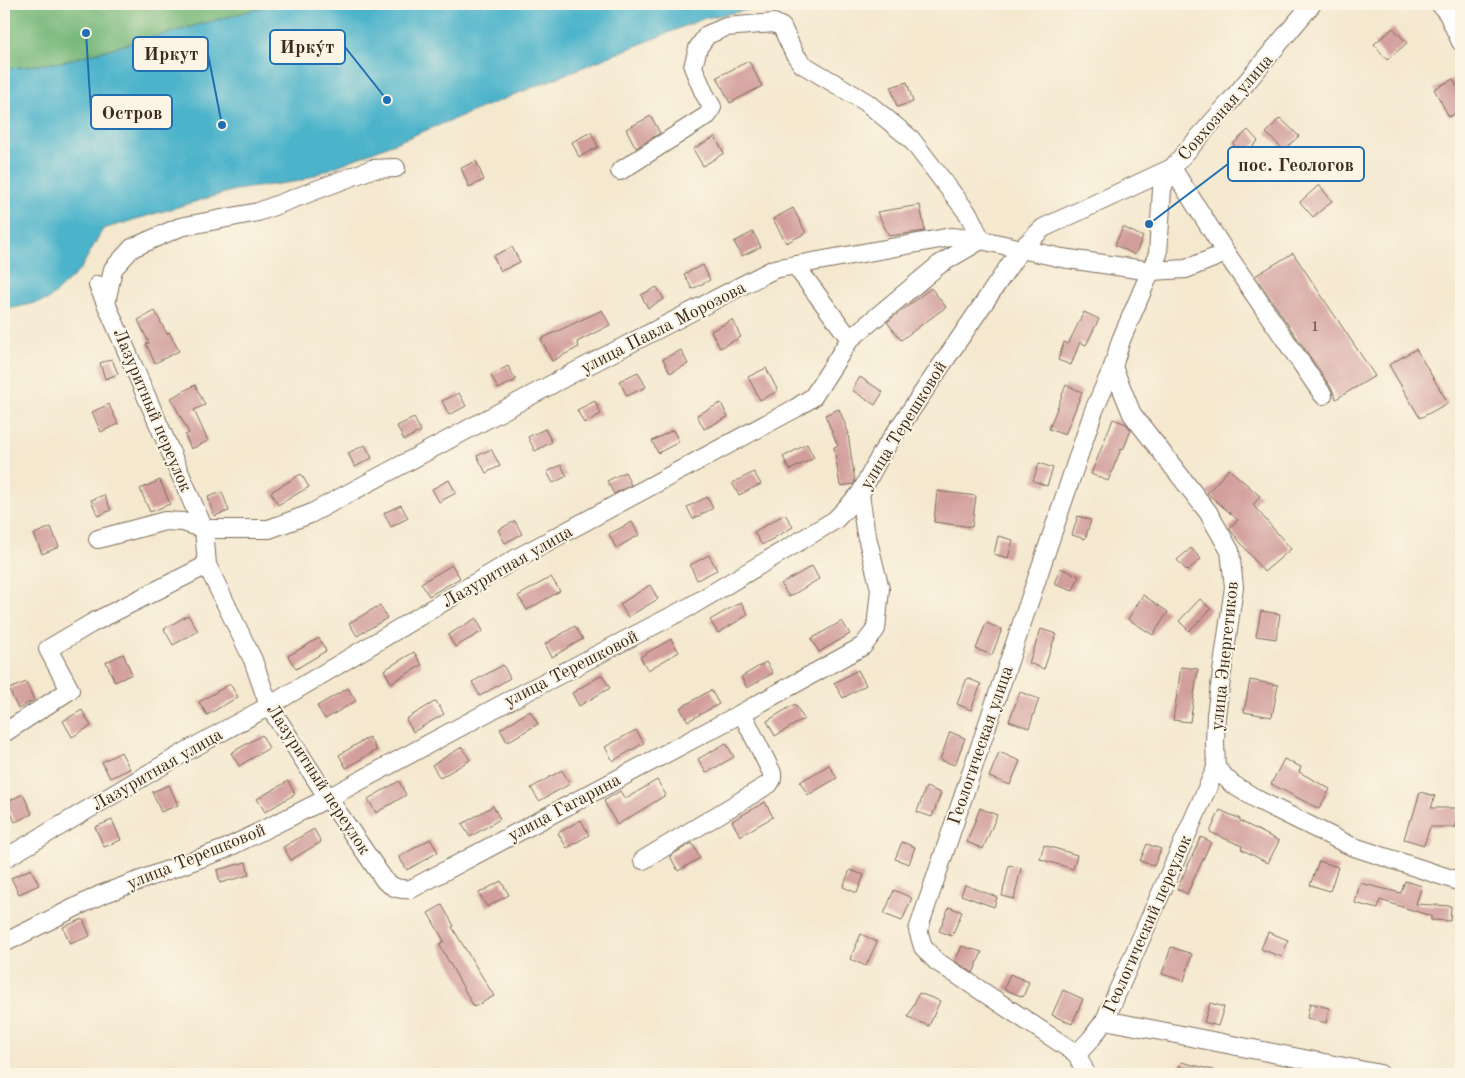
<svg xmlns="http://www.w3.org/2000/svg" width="1465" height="1078" font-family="'Old Standard TT',serif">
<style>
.forest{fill:#77b87a;stroke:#59714c}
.water{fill:#4cb3ca;stroke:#446e74}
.building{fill:#d29e9c}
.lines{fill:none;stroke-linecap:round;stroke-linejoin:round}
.minor-casing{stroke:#7c6c5c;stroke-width:20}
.minor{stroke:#fff;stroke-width:18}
.labels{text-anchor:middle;stroke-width:4;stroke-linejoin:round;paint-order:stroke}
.number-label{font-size:15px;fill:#61473e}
.street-label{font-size:18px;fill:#3b2a1e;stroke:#fcf5e5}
.leader{fill:none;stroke:#1f6fb2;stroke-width:2}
.callout-dot{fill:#1f6fb2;stroke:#fcf5e5;stroke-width:2}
.callout{fill:#fcf5e5;stroke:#1f6fb2;stroke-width:2}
.callout-label{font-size:19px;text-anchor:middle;font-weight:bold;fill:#3b2a1e}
</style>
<rect width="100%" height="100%" fill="#fcf5e5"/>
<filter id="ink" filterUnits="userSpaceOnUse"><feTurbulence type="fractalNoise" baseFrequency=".02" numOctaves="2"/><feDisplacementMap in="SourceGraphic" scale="10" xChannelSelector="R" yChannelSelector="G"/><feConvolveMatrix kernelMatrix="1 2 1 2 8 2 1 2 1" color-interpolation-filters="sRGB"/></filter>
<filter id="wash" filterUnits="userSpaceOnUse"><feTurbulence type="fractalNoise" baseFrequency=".0096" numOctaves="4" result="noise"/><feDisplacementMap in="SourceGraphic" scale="20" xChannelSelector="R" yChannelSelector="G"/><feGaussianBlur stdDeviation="1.12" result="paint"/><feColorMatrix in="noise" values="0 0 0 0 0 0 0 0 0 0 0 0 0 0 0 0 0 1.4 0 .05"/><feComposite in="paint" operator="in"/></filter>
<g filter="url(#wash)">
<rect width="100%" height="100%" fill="#f4e8cf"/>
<polygon class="forest" points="4,4 275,4 62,62 4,69"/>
<polygon class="water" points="275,4 781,4 705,18 300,181 235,190 103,229 80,270 48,300 4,310 4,69 62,62"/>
<g id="blocks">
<g class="building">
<polygon points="1393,28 1407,43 1387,60 1374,44"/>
<polygon points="749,61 762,86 730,103 717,77"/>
<polygon points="1453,79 1461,94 1461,110 1449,117 1434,89"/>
<polygon points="907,82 913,102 897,107 891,87"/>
<polygon points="651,116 660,133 636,148 626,129"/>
<polygon points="1280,118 1299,136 1284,150 1266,133"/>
<polygon points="1248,130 1258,141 1244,155 1233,144"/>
<polygon points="591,132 598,147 579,157 572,142"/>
<polygon points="715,137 724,153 703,166 693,149"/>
<polygon points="476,161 484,180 469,187 461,168"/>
<polygon points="1319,185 1332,201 1313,217 1300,202"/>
<polygon points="920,205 925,231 889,236 877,212"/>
<polygon points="793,208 806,233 786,243 773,219"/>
<polygon points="1123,227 1143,237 1135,255 1115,245"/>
<polygon points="753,232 761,247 742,256 734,242"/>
<polygon points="512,247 520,262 501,271 493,256"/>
<polygon points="1293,253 1375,376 1336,399 1332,389 1255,276"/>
<polygon points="703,265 710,280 692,289 684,274"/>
<polygon points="657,287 664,299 648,308 641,295"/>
<polygon points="931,288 946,307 901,340 887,322"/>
<polygon points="602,310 610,325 577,342 579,347 552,361 541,339"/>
<polygon points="155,311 167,334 169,332 179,351 155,363 146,344 149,343 138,320"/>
<polygon points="1084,312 1099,319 1086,345 1080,342 1071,365 1058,360 1064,342 1068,344"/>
<polygon points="732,320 741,337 720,348 711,331"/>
<polygon points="1416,349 1448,403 1420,418 1389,365"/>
<polygon points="681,350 688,364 670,373 663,359"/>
<polygon points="112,359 118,374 105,379 100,363"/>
<polygon points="508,366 516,380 498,389 491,375"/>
<polygon points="766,368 778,391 760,400 748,377"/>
<polygon points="638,372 646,387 627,396 619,381"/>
<polygon points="860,377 883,392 875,405 852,390"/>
<polygon points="195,385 205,405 194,410 208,441 191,449 185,435 189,433 171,398"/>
<polygon points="1066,385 1082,392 1065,435 1049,429"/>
<polygon points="459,393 466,406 449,415 442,401"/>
<polygon points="595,401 601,414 584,423 577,410"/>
<polygon points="721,403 728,417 704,429 697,415"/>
<polygon points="109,404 118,424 101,432 92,412"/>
<polygon points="839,409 849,434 848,434 855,482 854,484 840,486 834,447 838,446 825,415"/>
<polygon points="414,418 421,431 404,440 397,426"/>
<polygon points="1113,419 1126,424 1131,430 1123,450 1121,449 1108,481 1091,474"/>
<polygon points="545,429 552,442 535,451 528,437"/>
<polygon points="673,430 679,442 658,453 652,441"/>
<polygon points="807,444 814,458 790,470 783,457"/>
<polygon points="365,445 372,458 355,467 348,453"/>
<polygon points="491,449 500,466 486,473 477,456"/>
<polygon points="1039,463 1053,468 1047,486 1033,481"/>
<polygon points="561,465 567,476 553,483 547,472"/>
<polygon points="1229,469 1260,496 1253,505 1291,549 1264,572 1229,528 1238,520 1207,493"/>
<polygon points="625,472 631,485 614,494 607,481"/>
<polygon points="754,472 761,484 739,495 732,483"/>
<polygon points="301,474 309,487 278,505 271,492"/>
<polygon points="160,480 170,504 150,512 140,489"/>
<polygon points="449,480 456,493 439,502 432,489"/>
<polygon points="937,491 976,496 972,527 934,522"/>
<polygon points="222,492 229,511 214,516 208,497"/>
<polygon points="104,495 111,510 98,516 91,500"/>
<polygon points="707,497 713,508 693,519 687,507"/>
<polygon points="401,505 408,518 391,527 384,513"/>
<polygon points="785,514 793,527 762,545 754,532"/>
<polygon points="1078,516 1091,520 1085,539 1072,535"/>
<polygon points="515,521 522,534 505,543 498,530"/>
<polygon points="632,522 639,535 616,548 609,534"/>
<polygon points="51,527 59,547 42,554 34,534"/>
<polygon points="998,536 1013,540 1008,558 994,554"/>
<polygon points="1191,548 1201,559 1187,571 1177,560"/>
<polygon points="709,555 717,570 697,580 690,565"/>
<polygon points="452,565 460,578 429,596 421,583"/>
<polygon points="812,566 819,579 789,597 781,584"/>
<polygon points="1060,568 1079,576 1073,591 1054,584"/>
<polygon points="551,577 560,591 527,610 518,596"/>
<polygon points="650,585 658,599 628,617 620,604"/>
<polygon points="1143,595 1168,612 1153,635 1128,619"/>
<polygon points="1200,599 1211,609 1189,631 1179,621"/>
<polygon points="741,602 748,615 718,633 710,620"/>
<polygon points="380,605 387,618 357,636 349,623"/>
<polygon points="1261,611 1280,614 1276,639 1256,636"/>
<polygon points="188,615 198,631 173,645 164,629"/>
<polygon points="476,618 483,631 455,647 448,635"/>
<polygon points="842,621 850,634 819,652 811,639"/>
<polygon points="986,623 1002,629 992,655 976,649"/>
<polygon points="575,626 583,639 552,657 545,644"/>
<polygon points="1041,629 1056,634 1044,669 1029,663"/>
<polygon points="319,638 326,651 296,669 288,656"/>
<polygon points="671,639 679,652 648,670 640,657"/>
<polygon points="414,652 422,665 391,683 384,670"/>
<polygon points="123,654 132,674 115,682 106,662"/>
<polygon points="766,662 773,673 747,688 741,677"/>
<polygon points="503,665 510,678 480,696 472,682"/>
<polygon points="1181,667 1198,669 1190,722 1173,720"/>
<polygon points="858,670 866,685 843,698 834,683"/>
<polygon points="602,675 610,688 579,706 572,693"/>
<polygon points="967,678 981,684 971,710 957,704"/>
<polygon points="1250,680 1278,685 1272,717 1244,712"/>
<polygon points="26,682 34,700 18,709 9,689"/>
<polygon points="230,684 238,697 207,715 199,702"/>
<polygon points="348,688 356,701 325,719 317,706"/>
<polygon points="711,690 719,704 688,721 680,708"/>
<polygon points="1020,692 1039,699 1029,728 1009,721"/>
<polygon points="436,701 444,714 413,732 406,719"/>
<polygon points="795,704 804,719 775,736 767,721"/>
<polygon points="82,710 91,726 72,737 63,721"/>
<polygon points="530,711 538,724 507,742 500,729"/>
<polygon points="636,730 644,743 613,761 605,747"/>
<polygon points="950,732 965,738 955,765 940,760"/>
<polygon points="262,735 269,748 239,766 231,753"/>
<polygon points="369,737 377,750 346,768 339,755"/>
<polygon points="726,743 734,757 706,773 698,759"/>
<polygon points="462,747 470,760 440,778 432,765"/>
<polygon points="121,752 130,769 110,778 102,762"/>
<polygon points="999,752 1020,761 1010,785 989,777"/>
<polygon points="1284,759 1301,767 1299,772 1330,789 1319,809 1271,784"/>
<polygon points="829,765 837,778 808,795 800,782"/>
<polygon points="562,770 570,784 539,801 531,788"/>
<polygon points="657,780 666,795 617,825 604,801 620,791 625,799"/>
<polygon points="288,781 295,794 265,812 257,799"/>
<polygon points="399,781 406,795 376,813 368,799"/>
<polygon points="169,785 178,805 161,812 152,792"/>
<polygon points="926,787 941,793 932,817 917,812"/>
<polygon points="1420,792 1435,796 1431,808 1457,808 1456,827 1430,827 1424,845 1404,839 1410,819 1412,819"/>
<polygon points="23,794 32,814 15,822 6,802"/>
<polygon points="765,802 773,817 740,836 732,821"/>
<polygon points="493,806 500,819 470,837 462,824"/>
<polygon points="980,808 997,815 983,849 967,842"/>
<polygon points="1220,810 1240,819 1240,821 1279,841 1268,863 1241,849 1242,846 1210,832"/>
<polygon points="112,820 121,840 104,847 95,827"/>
<polygon points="581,820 589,835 567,848 558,833"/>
<polygon points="314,829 321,842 291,860 283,847"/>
<polygon points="1201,837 1211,842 1187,894 1177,889"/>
<polygon points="430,839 438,852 407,870 399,857"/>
<polygon points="902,842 915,847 909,864 895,859"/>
<polygon points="692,843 700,858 678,871 670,856"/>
<polygon points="1147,844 1161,849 1154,866 1140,861"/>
<polygon points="1044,845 1077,855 1073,869 1040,859"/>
<polygon points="1319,861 1338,867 1330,891 1310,885"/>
<polygon points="246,862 249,875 220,883 217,870"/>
<polygon points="1009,865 1021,868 1014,899 1002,896"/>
<polygon points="31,869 39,885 19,894 11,878"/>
<polygon points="850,870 864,875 857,893 843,887"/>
<polygon points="501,881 509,895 487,907 479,893"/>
<polygon points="1405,881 1422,886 1416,904 1451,906 1450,921 1431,920 1431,916 1380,900 1378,909 1355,903 1360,883 1401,893"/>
<polygon points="965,885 997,897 994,907 961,895"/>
<polygon points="894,890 912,898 902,921 884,914"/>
<polygon points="442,905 454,926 452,927 494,996 474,1007 439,944 444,941 428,913"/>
<polygon points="949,907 962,912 952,936 939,931"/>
<polygon points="83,919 90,936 70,944 63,927"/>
<polygon points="1268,932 1288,940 1282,957 1261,949"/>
<polygon points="861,934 877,942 866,966 850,959"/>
<polygon points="962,946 982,952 973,973 955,961"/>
<polygon points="1171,947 1192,954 1184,981 1162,974"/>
<polygon points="1010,974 1029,982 1023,997 1004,989"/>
<polygon points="1063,990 1083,999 1072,1024 1052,1015"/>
<polygon points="919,993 940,1001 929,1026 908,1017"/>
<polygon points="1210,1003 1224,1007 1218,1026 1204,1022"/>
<polygon points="1310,1003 1329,1008 1326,1023 1307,1018"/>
<polygon points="1181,1062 1213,1070 1212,1074 1178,1074"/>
</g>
</g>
</g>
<g filter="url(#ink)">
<use href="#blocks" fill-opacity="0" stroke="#7c6c5c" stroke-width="1"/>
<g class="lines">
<defs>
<g id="minor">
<polyline points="1440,4 1448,14 1461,42"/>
<polyline points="1172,168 1226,253 1323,395"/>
<polyline points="795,265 850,339"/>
<path d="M 98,285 L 204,529 L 207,565 L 253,660 L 269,706 L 328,798 L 385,881 C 394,888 399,890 411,889 L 742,713 L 863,646 L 876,629 L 880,589 L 865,529 L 860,494"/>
<polyline points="106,303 113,269 132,248 180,227 258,212 372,169 396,168"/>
<polyline points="1113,367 1132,414 1208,512 1230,551 1234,587 1216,715 1215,743 1216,768 1232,784 1260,801 1351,846 1461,882"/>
<polyline points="98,539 165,521 183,522 204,529 269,529 310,514 571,374 774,269 951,237 981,240 1062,258 1151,271 1186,269 1226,253"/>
<polyline points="4,733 70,690 48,649 92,623 207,565"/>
<polyline points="4,859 187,751 269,706 517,558 796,408 813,397 850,339 940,264 981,240 969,215 911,139 866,102 802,64 794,53 782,27 774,23 726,27 707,35 698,48 693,67 704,93 712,107 708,115 620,171"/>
<polyline points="643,860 769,784 772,779 772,773 742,713"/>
<polyline points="4,943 100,895 225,849 328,798 501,705 691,606 835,520 860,494 883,451 1020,250 1043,228 1172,168 1229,103 1312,4"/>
<polyline points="1105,1020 1380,1074"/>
<polyline points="1077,1054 936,961 923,947 918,930 1094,410 1113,367 1121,340 1158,254 1162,189 1172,168"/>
<polyline points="1077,1054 1091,1039 1105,1020 1216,768"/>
<polyline points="1077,1054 1086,1074"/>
</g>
</defs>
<use href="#minor" class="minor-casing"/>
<use href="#minor" class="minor"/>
</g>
</g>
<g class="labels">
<g class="number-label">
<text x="1315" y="331">1</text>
</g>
<g class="street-label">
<text transform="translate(1225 107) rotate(-49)" y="6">Совхозная улица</text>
<text transform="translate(663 327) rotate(-27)" y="6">улица Павла Морозова</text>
<text transform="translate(153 410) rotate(67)" y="6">Лазуритный переулок</text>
<text transform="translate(903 425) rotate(-58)" y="6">улица Терешковой</text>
<text transform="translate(507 566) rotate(-30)" y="6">Лазуритная улица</text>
<text transform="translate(1224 656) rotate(-84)" y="6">улица Энергетиков</text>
<text transform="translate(571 668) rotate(-27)" y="6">улица Терешковой</text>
<text transform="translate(980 745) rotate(-71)" y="6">Геологическая улица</text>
<text transform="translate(157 769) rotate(-30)" y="6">Лазуритная улица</text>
<text transform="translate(319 779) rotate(57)" y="6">Лазуритный переулок</text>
<text transform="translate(564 807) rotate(-28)" y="6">улица Гагарина</text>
<text transform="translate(196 856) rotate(-22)" y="6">улица Терешковой</text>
<text transform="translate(1147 924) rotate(-66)" y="6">Геологический переулок</text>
</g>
</g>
<path class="leader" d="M387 100L345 47M222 125L208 54M86 33L91 112M1149 224L1228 164"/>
<g class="callout-dot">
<circle cx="387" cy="100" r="5"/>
<circle cx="222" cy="125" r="5"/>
<circle cx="86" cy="33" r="5"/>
<circle cx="1149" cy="224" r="5"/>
</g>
<g class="callout">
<rect x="270" y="30" width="75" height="34" rx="5"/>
<rect x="133" y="37" width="75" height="34" rx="5"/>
<rect x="91" y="95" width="81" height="34" rx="5"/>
<rect x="1228" y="147" width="136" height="34" rx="5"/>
</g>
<g class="callout-label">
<text x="307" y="53">Ирку́т</text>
<text x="171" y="60">Иркут</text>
<text x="132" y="119">Остров</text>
<text x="1296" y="171">пос. Геологов</text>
</g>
<rect width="1465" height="1078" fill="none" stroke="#fcf5e5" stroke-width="20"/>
</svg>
